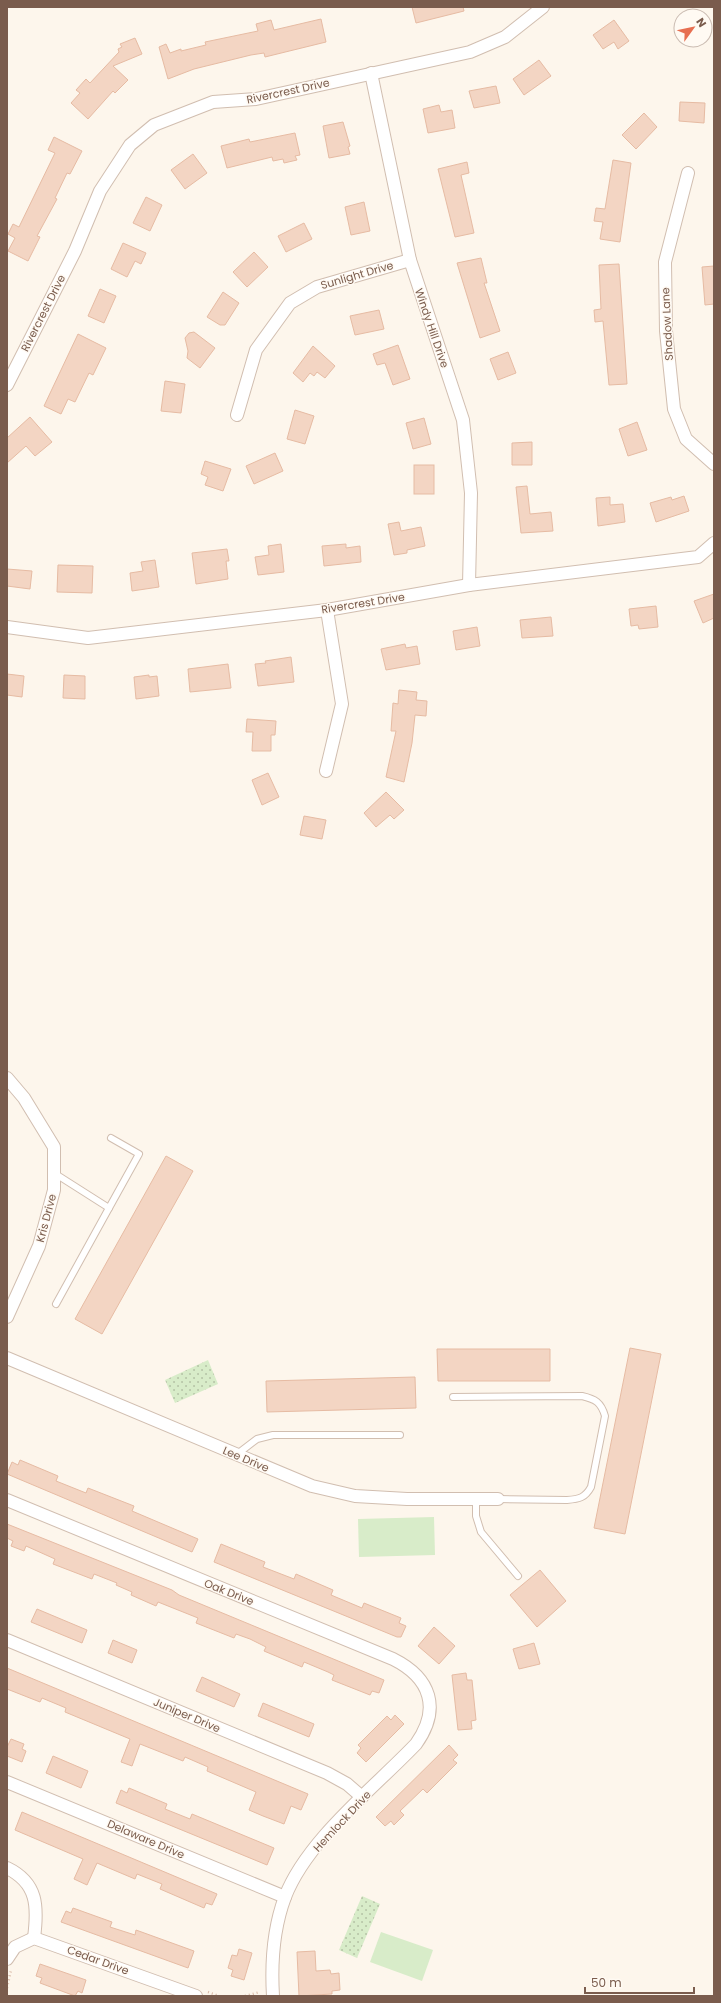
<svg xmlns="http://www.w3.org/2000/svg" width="721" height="2003" font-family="Poppins,sans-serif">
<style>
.green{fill:url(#green-dots)}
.pitch{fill:#d8ecc9}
.building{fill:#f3d5c3;stroke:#e6bba3}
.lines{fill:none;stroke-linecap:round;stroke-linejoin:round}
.lane-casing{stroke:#d1beb0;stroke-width:8}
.street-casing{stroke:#d1beb0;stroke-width:14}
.path{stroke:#d9b8a5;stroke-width:2.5;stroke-dasharray:1 3;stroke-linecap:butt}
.lane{stroke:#fff;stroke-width:6}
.street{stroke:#fff;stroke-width:12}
.labels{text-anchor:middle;stroke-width:3;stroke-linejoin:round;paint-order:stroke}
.street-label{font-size:11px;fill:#7a5c4d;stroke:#fffaf3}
</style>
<defs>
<pattern id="green-dots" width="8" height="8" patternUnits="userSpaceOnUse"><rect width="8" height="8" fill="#d8ecc9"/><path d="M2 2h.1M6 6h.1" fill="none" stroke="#b4c2a5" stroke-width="1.8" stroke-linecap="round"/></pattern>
</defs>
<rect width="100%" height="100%" fill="#fdf6ec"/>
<g class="green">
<polygon points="208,1360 218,1384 175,1403 165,1380"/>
<polygon points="362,1896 380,1904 357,1958 339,1950"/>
</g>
<g class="pitch">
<polygon points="434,1517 435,1555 359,1557 358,1519"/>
<polygon points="381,1932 433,1950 422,1981 370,1962"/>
</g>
<g class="building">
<polygon points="412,7 463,7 464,11 416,23"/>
<polygon points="321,19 326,42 265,57 264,53 251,55 194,69 168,79 159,47 166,44 170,53 181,49 181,51 206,45 205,42 258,31 256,24 271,20 274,30"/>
<polygon points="614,20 629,41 618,49 614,42 603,49 593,35"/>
<polygon points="135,38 142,54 113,66 128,80 115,93 113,91 88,119 71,103 80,93 76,90 86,79 90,83 119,52 118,49 122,47 120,44"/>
<polygon points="539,60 551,76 524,95 513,79"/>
<polygon points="496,86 500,103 474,108 469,91"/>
<polygon points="680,102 705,103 704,123 679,121"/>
<polygon points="439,105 441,112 452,110 455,128 428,133 423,109"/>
<polygon points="644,113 657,127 636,149 622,135"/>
<polygon points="343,122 350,146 348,147 350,154 329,158 323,126"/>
<polygon points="295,133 300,155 295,156 297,160 284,163 283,159 273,161 272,157 227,168 221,146 249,139 250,142"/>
<polygon points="54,137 82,151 70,174 67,173 55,198 57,199 37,236 40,237 28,261 8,251 15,238 8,234 13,224 19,227 55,153 48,150"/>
<polygon points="193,154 207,173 185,189 171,170"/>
<polygon points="613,160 631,163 620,242 600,239 603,222 594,221 596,208 605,209"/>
<polygon points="467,162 469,173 461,175 474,233 455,237 438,169"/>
<polygon points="146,197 162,205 150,231 133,223"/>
<polygon points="364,202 370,231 351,235 345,207"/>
<polygon points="304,223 312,239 286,252 278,236"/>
<polygon points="123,243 146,253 141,264 135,261 127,277 111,269"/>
<polygon points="254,252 268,267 247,287 233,272"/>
<polygon points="481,258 487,283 484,283 500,331 480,338 457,263"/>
<polygon points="619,264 627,384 609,385 603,321 595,322 594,310 601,309 599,265"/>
<polygon points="714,266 714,304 705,305 702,267"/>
<polygon points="100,289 116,296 104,323 88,316"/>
<polygon points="223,292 239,303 225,325 220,325 207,317"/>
<polygon points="379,310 384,329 355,335 350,316"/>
<polygon points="194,332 215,348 200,368 187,358 188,351 185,338 189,333"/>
<polygon points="78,334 106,348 93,375 89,373 75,402 68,399 61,414 44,406"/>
<polygon points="398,345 410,379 393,385 385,363 377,365 373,354"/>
<polygon points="313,346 335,366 325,378 317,372 314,376 310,373 303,382 293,373"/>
<polygon points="508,352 516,373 498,380 490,359"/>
<polygon points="165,381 185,384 181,413 161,411"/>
<polygon points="295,410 314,416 305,444 287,439"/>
<polygon points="30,417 52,442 35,456 26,446 7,463 7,438"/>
<polygon points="424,418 431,444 413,449 406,423"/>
<polygon points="637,422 647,450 628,456 619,429"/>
<polygon points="532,442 532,465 512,465 512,443"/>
<polygon points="275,453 283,471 254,484 246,466"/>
<polygon points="205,461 231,469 223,491 205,485 208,477 201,474"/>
<rect x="414" y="465" width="20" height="29"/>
<polygon points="527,486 530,514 551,512 553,531 521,533 516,487"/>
<polygon points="684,496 689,511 656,522 650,503 671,497 672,500"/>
<polygon points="610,497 610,505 623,504 625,522 598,526 596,498"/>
<polygon points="399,522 401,531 421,527 425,546 407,550 407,553 394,555 388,524"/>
<polygon points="281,544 284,572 258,575 255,557 269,555 268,546"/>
<polygon points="346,544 346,548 360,546 361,562 324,566 322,546"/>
<polygon points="227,549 229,561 226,561 228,579 196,584 192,553"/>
<polygon points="155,560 159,587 132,591 130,573 143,571 141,562"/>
<polygon points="58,565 93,566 92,593 57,592"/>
<polygon points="7,569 32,571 30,589 7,586"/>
<polygon points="714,594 714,618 703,623 694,601"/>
<polygon points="656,606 658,627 639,629 638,625 631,626 629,609"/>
<polygon points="551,617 553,636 522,638 520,620"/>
<polygon points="477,627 480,646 456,650 453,631"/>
<polygon points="405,644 406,648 417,646 420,664 386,670 381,649"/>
<polygon points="291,657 294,682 258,686 255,664 266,663 265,661"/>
<polygon points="228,664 231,688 190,692 188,669"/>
<polygon points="7,674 24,676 22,697 7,695"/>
<polygon points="64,675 85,676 85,699 63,698"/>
<polygon points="149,675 149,677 157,676 159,696 136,699 134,677"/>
<polygon points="399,690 417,692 416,700 427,701 426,716 415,715 412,743 404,782 386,777 396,731 391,731 393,703 398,704"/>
<polygon points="247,719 276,721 275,735 271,735 271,751 252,751 253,732 246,732"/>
<polygon points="268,773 279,797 262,805 252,780"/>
<polygon points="386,792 404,810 394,819 390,815 376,827 364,813"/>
<polygon points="304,816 326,820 322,839 300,835"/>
<polygon points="166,1156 193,1171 102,1334 75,1319"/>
<polygon points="630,1348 661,1354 625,1534 594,1528"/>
<polygon points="437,1349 550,1349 550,1381 438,1381"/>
<polygon points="415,1377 416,1408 267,1412 266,1381"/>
<polygon points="20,1460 58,1476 56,1481 86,1493 88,1488 134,1506 132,1511 198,1539 192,1552 7,1474 12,1462 18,1465"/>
<polygon points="7,1524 172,1590 179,1595 384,1680 379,1693 372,1691 370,1695 332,1680 334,1675 328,1672 304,1662 302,1667 264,1651 266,1647 250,1639 236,1634 234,1638 196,1623 198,1618 158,1602 156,1606 131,1595 132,1592 116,1585 117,1583 94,1574 92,1579 53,1564 55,1559 26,1546 24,1551 11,1546 13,1541 7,1538"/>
<polygon points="221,1544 265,1562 263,1567 294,1579 296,1574 333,1590 331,1595 362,1608 364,1603 401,1618 399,1623 406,1626 401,1637 397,1637 214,1562"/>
<polygon points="540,1570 566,1601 537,1627 510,1595"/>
<polygon points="37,1609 87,1630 82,1643 31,1622"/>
<polygon points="434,1627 455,1646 439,1664 418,1646"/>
<polygon points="113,1640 137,1650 132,1663 108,1653"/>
<polygon points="534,1643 540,1664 519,1669 513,1649"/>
<polygon points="7,1668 308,1794 301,1810 291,1806 284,1824 263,1816 249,1810 256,1792 207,1771 208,1767 185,1757 183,1761 140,1744 132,1766 121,1762 130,1739 65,1712 66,1708 42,1698 40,1702 7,1689"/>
<polygon points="466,1673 467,1680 472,1680 476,1720 471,1721 472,1729 458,1730 452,1675"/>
<polygon points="202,1677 240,1694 234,1707 196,1691"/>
<polygon points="263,1703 314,1724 309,1737 258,1716"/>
<polygon points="395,1715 404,1724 366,1762 357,1753 361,1748 358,1745 387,1716 391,1720"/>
<polygon points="11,1739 24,1744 22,1749 26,1751 22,1762 7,1756 7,1747"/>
<polygon points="449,1745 458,1755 453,1760 457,1763 427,1793 423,1789 400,1811 404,1815 394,1825 391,1821 385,1826 376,1817"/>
<polygon points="53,1756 88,1771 81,1788 46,1773"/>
<polygon points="129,1788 167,1804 165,1809 190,1819 192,1814 274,1848 267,1865 116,1803 121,1790 127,1793"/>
<polygon points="22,1812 217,1894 212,1905 206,1903 204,1908 160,1889 162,1884 137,1874 135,1879 97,1863 87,1885 74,1879 83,1859 15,1830"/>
<polygon points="73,1908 112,1922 110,1927 135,1935 136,1930 194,1951 188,1968 61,1922 66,1911 71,1913"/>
<polygon points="239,1949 252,1953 244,1980 231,1976 233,1970 228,1968 232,1955 237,1956"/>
<polygon points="315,1951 316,1971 330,1970 331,1974 339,1973 340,1990 332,1991 332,1994 299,1996 297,1952"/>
<polygon points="40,1964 86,1980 82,1993 78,1991 75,1996 40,1983 42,1978 36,1976"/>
</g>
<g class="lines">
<defs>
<g id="lane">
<polyline points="54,1173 109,1208 56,1304"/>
<polyline points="109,1208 139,1154 111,1138"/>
<path d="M 453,1397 L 582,1396 C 595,1399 601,1402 605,1416 L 591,1487 C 585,1498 579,1499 567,1500 L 498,1499"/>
<polyline points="236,1455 257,1439 273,1435 400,1435"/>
<polyline points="476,1499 476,1516 481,1532 518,1576"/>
</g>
<g id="street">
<polyline points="371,73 410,260 463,420 471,493 469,585"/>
<polyline points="688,173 665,262 666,331 674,409 686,439 714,464"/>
<polyline points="7,385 75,251 100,191 130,145 154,125 213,102 256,99 470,52 505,37 543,7"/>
<polyline points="237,415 256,350 290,303 317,287 410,260"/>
<polyline points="7,627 88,638 327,610 469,585 698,557 714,543"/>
<polyline points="326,771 342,704 327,610"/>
<polyline points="7,1078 24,1098 54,1147 54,1190 39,1246 7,1317"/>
<polyline points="7,1358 312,1486 355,1496 407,1499 498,1499"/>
<path d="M 7,1500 L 393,1659 C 431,1678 441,1709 416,1744 C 374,1788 307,1840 285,1897 C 273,1929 271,1963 273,1996"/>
<polyline points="7,1640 327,1773 347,1784 362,1797"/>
<polyline points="7,1782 285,1897"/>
<path d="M 7,1868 C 38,1883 38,1907 34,1938"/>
<polyline points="7,1959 15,1947 34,1938 196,1996"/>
</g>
</defs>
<use href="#lane" class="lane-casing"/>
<use href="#street" class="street-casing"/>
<g class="path">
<polyline points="7,1988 11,1970"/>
<polyline points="208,1992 219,1996"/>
<polyline points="245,1996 260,1992"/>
</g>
<use href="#lane" class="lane"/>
<use href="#street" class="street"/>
</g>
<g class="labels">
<g class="street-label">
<text transform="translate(288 91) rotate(-12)" y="4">Rivercrest Drive</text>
<text transform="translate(357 275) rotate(-16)" y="4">Sunlight Drive</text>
<text transform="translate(43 313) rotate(-63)" y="4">Rivercrest Drive</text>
<text transform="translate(667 324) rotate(-93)" y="4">Shadow Lane</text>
<text transform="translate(432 328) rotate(71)" y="4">Windy Hill Drive</text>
<text transform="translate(363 603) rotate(-9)" y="4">Rivercrest Drive</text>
<text transform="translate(46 1218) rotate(-75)" y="4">Kris Drive</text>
<text transform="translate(246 1459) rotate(23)" y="4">Lee Drive</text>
<text transform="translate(229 1592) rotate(22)" y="4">Oak Drive</text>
<text transform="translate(187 1715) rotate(23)" y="4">Juniper Drive</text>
<text transform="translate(342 1821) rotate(-47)" y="4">Hemlock Drive</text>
<text transform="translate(146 1839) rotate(23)" y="4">Delaware Drive</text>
<text transform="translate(98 1960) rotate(20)" y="4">Cedar Drive</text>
</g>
</g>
<rect width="721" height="2003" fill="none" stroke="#7a5c4d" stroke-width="16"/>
<g transform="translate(693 28) rotate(57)"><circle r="19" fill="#fffaf3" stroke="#cabbb1"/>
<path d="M0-3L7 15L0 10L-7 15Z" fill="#e76f51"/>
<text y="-6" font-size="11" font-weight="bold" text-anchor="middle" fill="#7a5c4d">N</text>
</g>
<path d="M585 1987v6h109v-6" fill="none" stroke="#7a5c4d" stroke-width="2"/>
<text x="591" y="1987" font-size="12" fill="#7a5c4d" stroke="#fffaf3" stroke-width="3" paint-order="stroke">50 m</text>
</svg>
